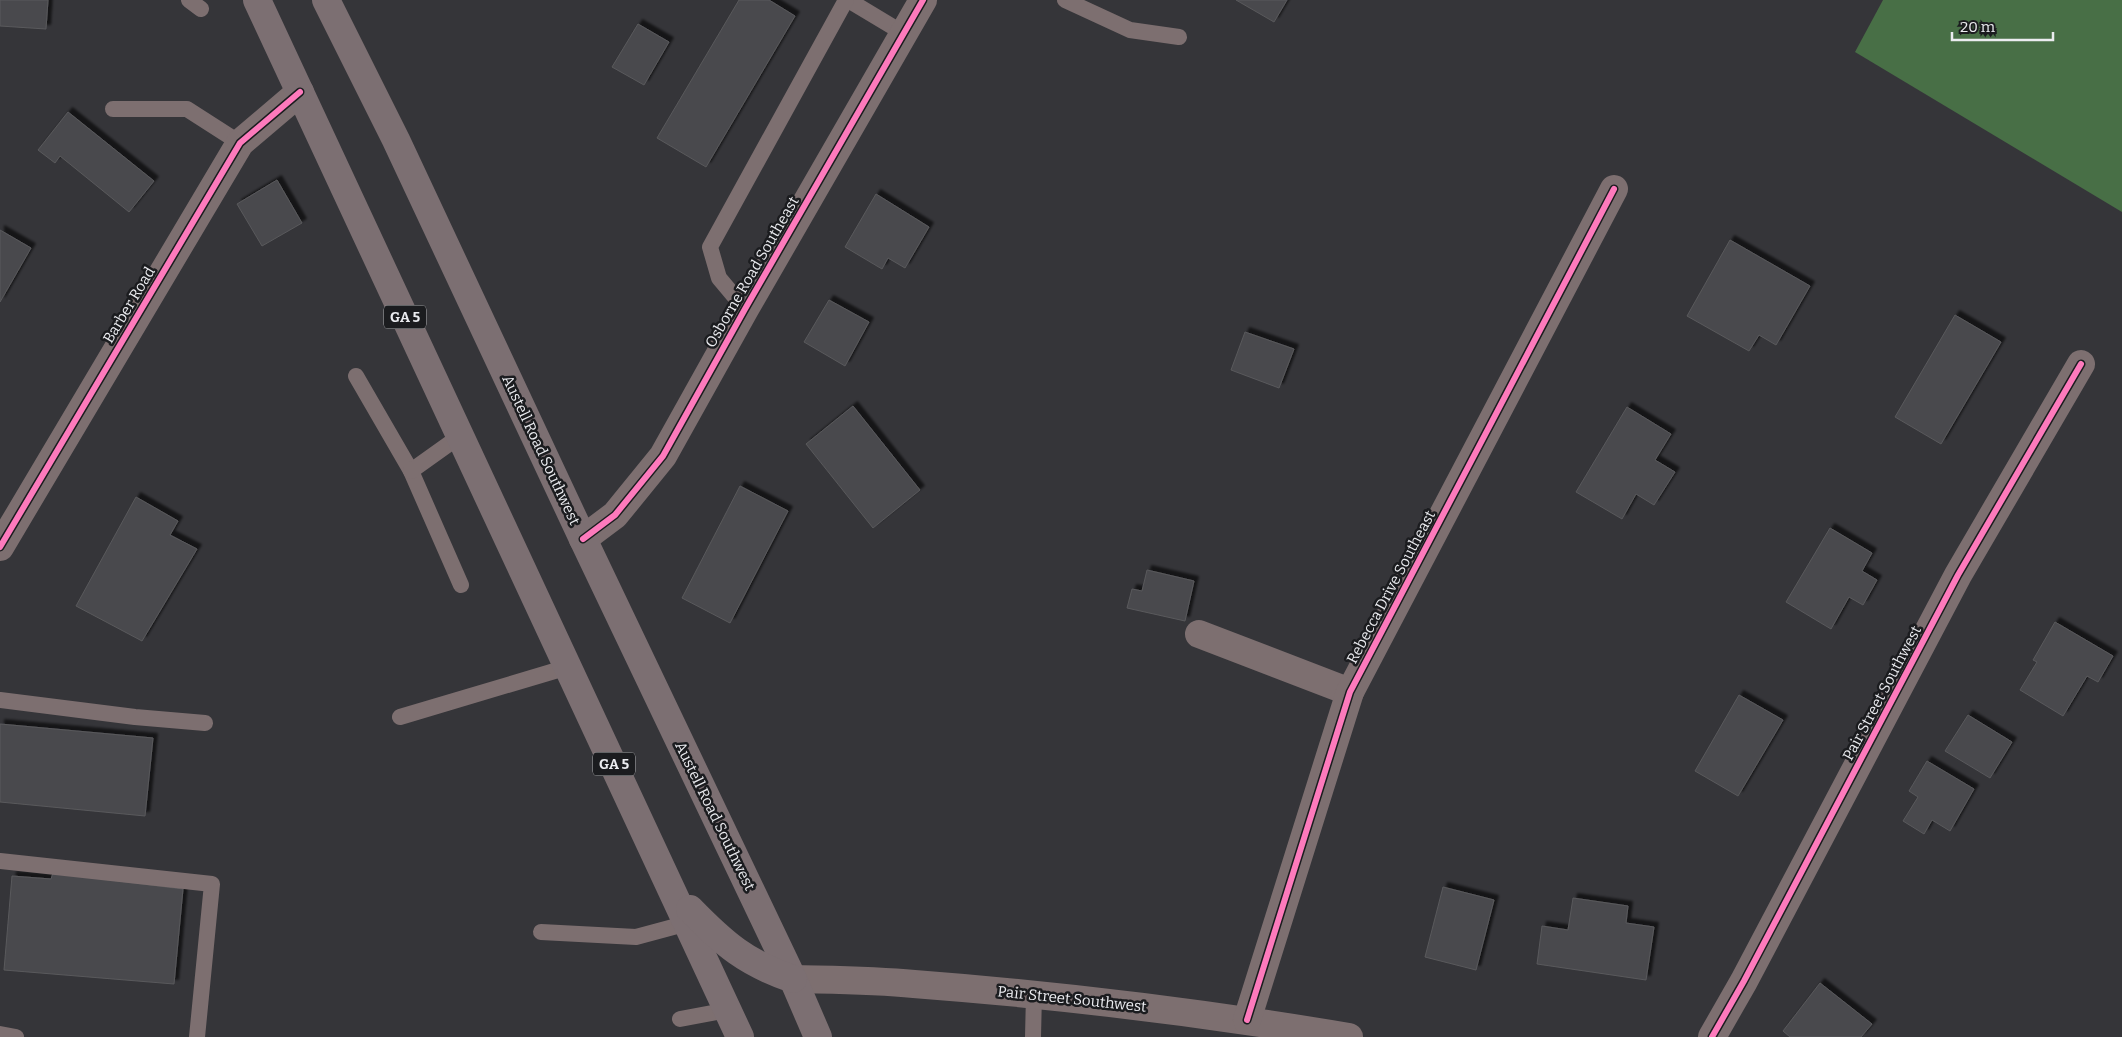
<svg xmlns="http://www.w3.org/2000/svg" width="2122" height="1037" font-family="Bitter,serif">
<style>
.forest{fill:#486f46}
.building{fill:#4a4a4d;stroke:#59595c;filter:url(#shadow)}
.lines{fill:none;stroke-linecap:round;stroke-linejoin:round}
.service{stroke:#7d6f70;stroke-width:16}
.minor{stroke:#7d6f70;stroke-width:28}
.primary{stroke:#7c6f72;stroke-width:28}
.cycleway-casing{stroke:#1b1c1f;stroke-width:9}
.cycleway{stroke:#fd7abc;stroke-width:6}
.labels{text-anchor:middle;stroke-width:5;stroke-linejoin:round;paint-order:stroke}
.shield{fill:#1b1c1f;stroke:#adaeb1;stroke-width:1}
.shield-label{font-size:14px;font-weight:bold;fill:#ebecf0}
.street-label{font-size:15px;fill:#ebecf0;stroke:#1b1c1f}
</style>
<defs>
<filter id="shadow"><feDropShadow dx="4.5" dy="-4.5" stdDeviation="1" flood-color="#0009"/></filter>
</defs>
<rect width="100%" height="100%" fill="#353539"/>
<polygon class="forest" points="1883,0 2122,0 2122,212 1855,52"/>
<g class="building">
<polygon points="0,0 48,0 46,29 0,26"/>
<polygon points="739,0 769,0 795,16 706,167 657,138"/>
<polygon points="1236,0 1287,0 1274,22"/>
<polygon points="638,24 669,42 644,85 612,67"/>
<polygon points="68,112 154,181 129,212 60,156 55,163 38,150"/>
<polygon points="277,180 302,223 262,246 237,204"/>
<polygon points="876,194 929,227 905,268 888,258 882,269 845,247"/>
<polygon points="0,230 31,248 0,302"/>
<polygon points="1730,240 1810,286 1776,345 1759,335 1749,351 1687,316"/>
<polygon points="829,300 869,322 845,366 804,342"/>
<polygon points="1955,315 2001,342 1941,444 1895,417"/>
<polygon points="1245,332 1294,349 1279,388 1231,370"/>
<polygon points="853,406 920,490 873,528 806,444"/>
<polygon points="1627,407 1671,434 1655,460 1675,472 1654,505 1636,494 1622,519 1576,492"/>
<polygon points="740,486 788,511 730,623 682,598"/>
<polygon points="136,497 178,521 170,535 197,549 142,641 76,606"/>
<polygon points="1830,528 1872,553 1862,571 1877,580 1863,605 1849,597 1831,629 1786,602"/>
<polygon points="1147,570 1194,581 1185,621 1127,608 1132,589 1142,591"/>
<polygon points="2055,622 2113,656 2098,682 2087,676 2063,716 2020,690 2037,662 2033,660"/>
<polygon points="1739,695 1783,720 1738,796 1695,771"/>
<polygon points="1968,715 2012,742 1990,778 1945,751"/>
<polygon points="0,724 153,738 145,816 0,802"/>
<polygon points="1927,761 1974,789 1950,831 1932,820 1924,834 1903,821 1918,797 1909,791"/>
<polygon points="53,873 183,889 174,984 4,970 12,876 51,879"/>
<polygon points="1443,887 1494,900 1476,970 1425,957"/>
<polygon points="1573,898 1628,906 1626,923 1654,927 1646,980 1537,964 1542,926 1568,930"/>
<polygon points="1820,983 1872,1024 1861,1037 1790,1037 1783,1031"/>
</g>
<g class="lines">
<g class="service">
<polyline points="189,0 201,9"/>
<polyline points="848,0 903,33"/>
<polyline points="1065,0 1130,30 1179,37"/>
<polyline points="113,109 187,109 240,143"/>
<polyline points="745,309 719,278 710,247 846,0"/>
<polyline points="356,376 411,471 461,585"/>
<polyline points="411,471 460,436"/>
<polyline points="0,700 135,717 205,723"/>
<polyline points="400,717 568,667"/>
<polyline points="0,861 212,884 197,1037"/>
<polyline points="541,932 636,937 688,923"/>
<polyline points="680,1019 728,1010"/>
<polyline points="0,1034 16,1037"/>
<polyline points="1033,1037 1034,994"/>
</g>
<g class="minor">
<polyline points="583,539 615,515 663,456 745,309 923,0"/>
<polyline points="0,547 240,143 300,92"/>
<polyline points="1199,634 1350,692"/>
<path d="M 793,979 C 833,980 873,980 914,984 C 1059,995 1205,1013 1349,1037"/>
<polyline points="1247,1020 1350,692 1614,189"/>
<polyline points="1712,1037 1744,981 1958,575 2081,364"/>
</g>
<g class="primary">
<polyline points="257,0 740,1037"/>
<polyline points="326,0 396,140 583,539 793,979 818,1037"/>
<path d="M 690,909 C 724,944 746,963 793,979"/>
</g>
<defs>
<g id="cycleway">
<polyline points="583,539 615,515 663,456 745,309 923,0"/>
<polyline points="0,547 240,143 300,92"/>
<polyline points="1247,1020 1350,692 1614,189"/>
<polyline points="1712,1037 1744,981 1958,575 2081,364"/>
</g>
</defs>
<use href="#cycleway" class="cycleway-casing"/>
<use href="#cycleway" class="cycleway"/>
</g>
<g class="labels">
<g class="shield">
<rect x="384" y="305.5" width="42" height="23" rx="4"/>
<rect x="593" y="752.5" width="42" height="23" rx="4"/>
</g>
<g class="shield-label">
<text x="405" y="322">GA 5</text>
<text x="614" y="769">GA 5</text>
</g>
<g class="street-label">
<text transform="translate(752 272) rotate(-60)" y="5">Osborne Road Southeast</text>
<text transform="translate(129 305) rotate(-59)" y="5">Barber Road</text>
<text transform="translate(541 450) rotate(65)" y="5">Austell Road Southwest</text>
<text transform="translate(1391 587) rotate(-62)" y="5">Rebecca Drive Southeast</text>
<text transform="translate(1882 693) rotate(-62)" y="5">Pair Street Southwest</text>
<text transform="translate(715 816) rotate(64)" y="5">Austell Road Southwest</text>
<text transform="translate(1072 999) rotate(6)" y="5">Pair Street Southwest</text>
</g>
</g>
<path d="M1952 32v8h101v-8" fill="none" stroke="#ebecf0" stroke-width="2.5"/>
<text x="1960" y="32" font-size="15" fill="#ebecf0" stroke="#1b1c1f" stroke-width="4" paint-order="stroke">20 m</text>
</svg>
